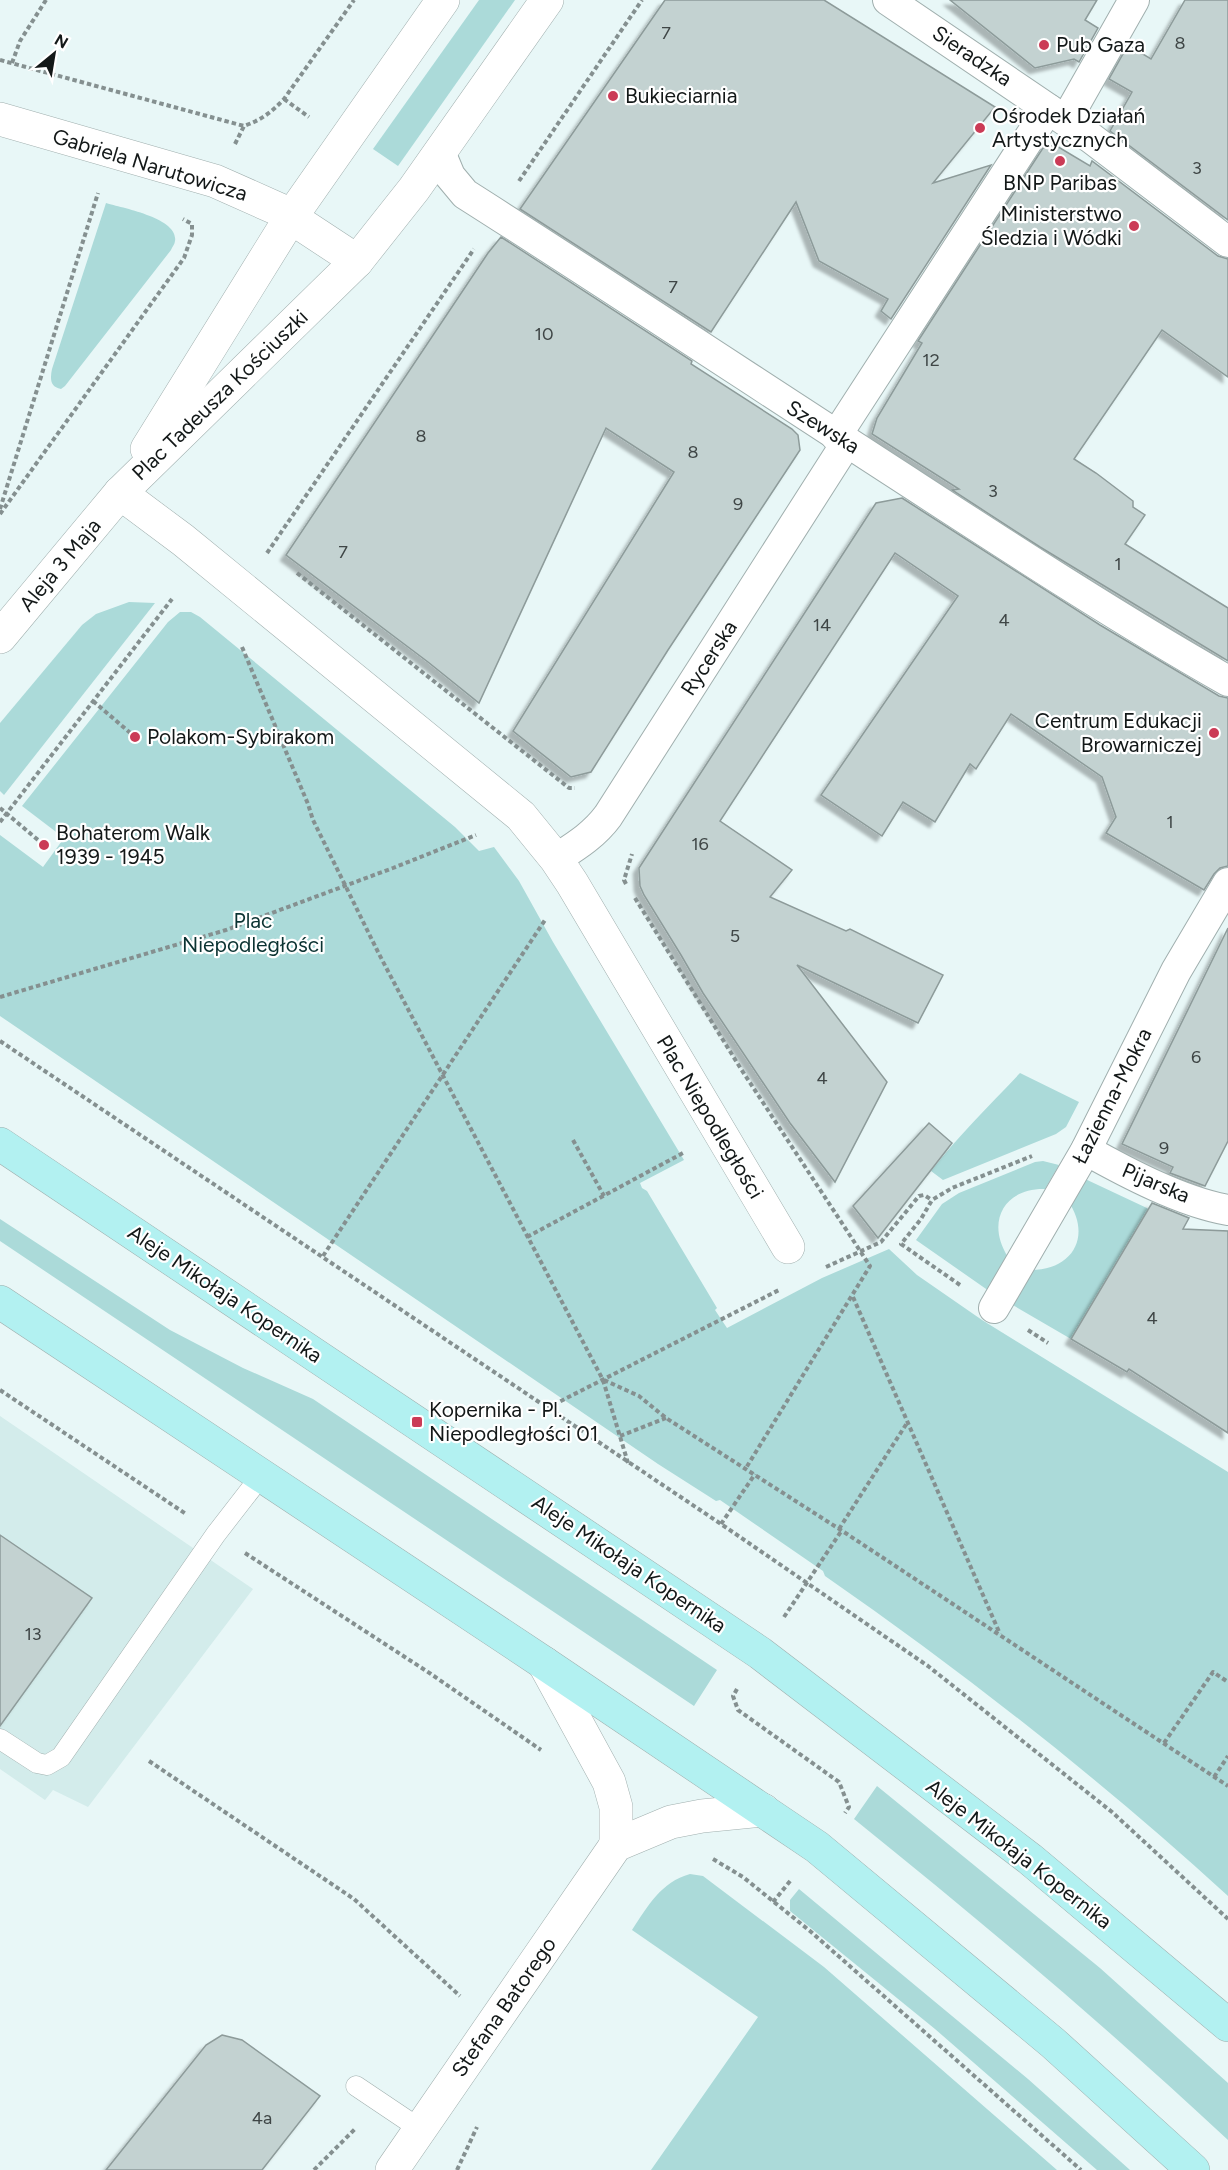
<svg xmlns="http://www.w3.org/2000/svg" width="1228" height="2170" font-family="Figtree,sans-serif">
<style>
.built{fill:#d3eceb}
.green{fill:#abdad9}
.building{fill:#c3d2d1;stroke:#8d9b9a;stroke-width:1.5;filter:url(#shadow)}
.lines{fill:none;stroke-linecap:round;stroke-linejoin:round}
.service-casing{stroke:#a0afae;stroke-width:21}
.pedestrian-casing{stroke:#a0afae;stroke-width:32}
.minor-casing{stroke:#a0afae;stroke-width:34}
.tertiary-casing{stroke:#a0afae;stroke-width:34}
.secondary-casing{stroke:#a0afae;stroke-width:34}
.path{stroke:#859090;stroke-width:4;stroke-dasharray:4.5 3;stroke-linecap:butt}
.service{stroke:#fff;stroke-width:20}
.pedestrian{stroke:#fff;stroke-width:30}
.minor{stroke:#fff;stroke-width:33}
.tertiary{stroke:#fff;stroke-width:33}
.secondary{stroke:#b2f1f1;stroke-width:33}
.poi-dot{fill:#cb3b56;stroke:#fff;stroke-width:2}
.labels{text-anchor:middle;stroke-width:4.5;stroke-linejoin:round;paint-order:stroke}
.number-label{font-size:18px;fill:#3f4646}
.poi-label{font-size:21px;fill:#131818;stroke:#fff;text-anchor:start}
.street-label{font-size:21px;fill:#131818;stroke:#fff}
.park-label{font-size:21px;fill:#0b3332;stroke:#fff}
</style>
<defs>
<filter id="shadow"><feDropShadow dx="-5.5" dy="5.5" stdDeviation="1.5" flood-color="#0004"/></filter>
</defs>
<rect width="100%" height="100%" fill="#e8f7f7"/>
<polygon class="built" points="0,1416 253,1589 88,1807 53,1790 45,1800 0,1769"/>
<g class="green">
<polygon points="479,0 515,0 398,166 373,149"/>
<path d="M 106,203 C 122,208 179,218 175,241 C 175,244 172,247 171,250 L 65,386 L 61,389 C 50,387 50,379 52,369 Z"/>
<polygon points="129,602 155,603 4,795 0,791 0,723 82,625 96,614"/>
<path d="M 180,612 L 191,612 L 200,617 L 455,827 L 479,851 L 494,847 L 519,881 L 553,942 L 684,1160 L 640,1183 L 642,1188 L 647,1191 L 717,1308 L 715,1310 L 727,1328 L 822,1278 L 889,1249 L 917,1275 L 982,1320 L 1228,1472 L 1228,1896 C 1101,1780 966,1674 825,1576 L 823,1571 L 720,1500 L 716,1501 L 658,1464 L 0,1016 L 0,835 L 43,867 L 64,838 L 22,806 L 168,622 Z"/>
<path d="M 1020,1073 L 1079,1102 L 1066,1127 L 1056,1134 L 943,1180 L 931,1171 C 958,1136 990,1105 1020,1073 Z"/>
<path d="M 1043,1161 L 1059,1165 L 1045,1189 C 1003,1188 986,1223 1008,1257 L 989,1291 L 916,1240 L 942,1204 L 959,1193 L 1035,1162 Z"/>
<path d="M 1083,1178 L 1149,1209 L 1071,1339 L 1011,1304 L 1031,1270 C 1073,1270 1092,1236 1068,1201 Z"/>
<polygon points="0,1219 170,1330 243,1368 313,1399 717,1670 694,1706 0,1241"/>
<path d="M 877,1786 L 1100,1968 L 1228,2083 L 1228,2140 C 1108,2028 982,1922 854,1819 Z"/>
<path d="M 690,1874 L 703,1876 L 824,1967 L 1057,2170 L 651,2170 L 758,2017 L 632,1930 C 648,1906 661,1882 690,1874 Z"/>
<polygon points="799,1889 1028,2079 1130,2170 1097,2170 935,2029 790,1911 790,1900"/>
</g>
<g class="building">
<polygon points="665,0 824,0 995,107 933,183 991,165 891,319 881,311 888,299 819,261 796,202 711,332 520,209"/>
<polygon points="950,0 1097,0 1085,20 1098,28 1079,62 1074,59 1035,68"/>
<polygon points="1185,0 1228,0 1228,220 1110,131 1132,92 1109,79 1128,45 1151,59"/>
<polygon points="1055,145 1090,166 1092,161 1218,256 1228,259 1228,377 1162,330 1074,459 1096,473 1133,501 1133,507 1145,515 1125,544 1228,608 1228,661 1040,547 952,490 959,489 872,434 877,418 922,343 918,341 1043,148"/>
<polygon points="501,237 692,361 691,364 792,429 798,435 800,450 668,650 591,772 571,777 513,731 674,472 606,428 479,703 428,662 286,555 488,253"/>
<polygon points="902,498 1100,625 1219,696 1228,698 1228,866 1220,868 1214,874 1204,890 1106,833 1116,817 1102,777 1011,714 976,769 970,764 935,822 903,802 882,836 821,795 958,596 895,553 720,821 792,870 770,897 846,931 850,929 943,975 918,1023 797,965 887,1082 835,1182 790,1123 703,993 681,955 644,895 640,886 639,868 876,503"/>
<polygon points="1228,928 1228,1141 1205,1186 1170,1173 1173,1167 1122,1144"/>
<polygon points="929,1123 952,1143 878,1238 853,1206"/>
<polygon points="1152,1203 1189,1218 1183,1229 1228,1231 1228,1433 1129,1369 1127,1372 1071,1339"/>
<polygon points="0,1535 92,1598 0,1726"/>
<polygon points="222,2035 242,2040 320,2096 262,2170 106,2170 206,2045"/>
</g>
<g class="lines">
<defs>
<g id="service">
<polyline points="0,1739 37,1763 47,1765 61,1757 216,1534 261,1476"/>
<polyline points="356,2086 420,2129"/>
</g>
<g id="pedestrian">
<polyline points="888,0 1091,138 1228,242"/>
<polyline points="1066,120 1134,0"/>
<path d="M 440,152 L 450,176 L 465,194 C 616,290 765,389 915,486 C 1018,553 1121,620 1228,681"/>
<polyline points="836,436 1048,109"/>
<path d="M 556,859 C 576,846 594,835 608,816 L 847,442"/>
<path d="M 1086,1150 C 1127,1173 1182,1202 1228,1210"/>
<polyline points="994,1308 1086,1150 1176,971 1228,883"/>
</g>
<g id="minor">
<polyline points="0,119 215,181 278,209 357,261"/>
<polyline points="120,493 183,540 521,816 556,859 572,883 788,1247"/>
<polyline points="544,1663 609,1782 616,1807 616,1845"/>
<polyline points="392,2170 616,1845 671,1822 702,1816 763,1810"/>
</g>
<g id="tertiary">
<polyline points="147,449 291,217 443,0"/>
<polyline points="0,637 120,493 357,261 414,189 547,0"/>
</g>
<g id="secondary">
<polyline points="0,1144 760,1653 1030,1859 1228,2025"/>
<polyline points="0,1302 544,1663 817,1847 1053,2043 1193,2170"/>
</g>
</defs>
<use href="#service" class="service-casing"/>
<use href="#pedestrian" class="pedestrian-casing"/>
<use href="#minor" class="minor-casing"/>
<use href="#tertiary" class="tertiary-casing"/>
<use href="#secondary" class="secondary-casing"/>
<g class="path">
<path d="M 0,60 L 244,126 C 261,120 272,112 284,99 L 354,0"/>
<polyline points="12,63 20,41 46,0"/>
<polyline points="284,99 309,117"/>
<polyline points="235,144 244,126"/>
<polyline points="519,181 642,0"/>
<polyline points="0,509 98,193"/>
<polyline points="0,514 184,258 192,235 192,224 183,219"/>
<polyline points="267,553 474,249"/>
<polyline points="297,573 569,788 575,788"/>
<polyline points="242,647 308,804 313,820 379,954 603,1380 628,1463"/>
<polyline points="93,701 135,737"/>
<polyline points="0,808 44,845"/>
<polyline points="0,822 172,599"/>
<polyline points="626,884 624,880 632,854"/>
<polyline points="635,898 741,1069 870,1266 746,1468"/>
<polyline points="0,997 226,930 393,868 476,835"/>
<polyline points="0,1041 721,1524 928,1666 1112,1812 1228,1919"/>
<polyline points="573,1140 604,1196"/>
<polyline points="527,1237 683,1153"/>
<polyline points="323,1256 545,920"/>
<polyline points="826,1267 881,1242 919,1196 924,1195 932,1200"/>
<polyline points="960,1285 901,1244 921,1219 932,1200 952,1188 1032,1156"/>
<polyline points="853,1297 1000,1634"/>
<polyline points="1028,1330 1048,1343"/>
<polyline points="604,1380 639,1396 666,1418 847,1534 1228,1786"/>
<polyline points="0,1390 186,1514"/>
<polyline points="547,1408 779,1290"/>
<polyline points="620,1436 666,1418"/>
<polyline points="721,1524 755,1474"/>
<polyline points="839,1529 907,1423"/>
<polyline points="245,1553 431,1674 541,1750"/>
<polyline points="784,1617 842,1530"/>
<polyline points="737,1689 733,1696 738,1710 839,1782 849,1807 845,1813"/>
<polyline points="1164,1743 1213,1672 1228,1682"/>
<polyline points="149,1761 354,1899 460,1996"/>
<polyline points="1214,1777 1228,1756"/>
<polyline points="713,1859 743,1877 810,1931 1081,2170"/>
<polyline points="773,1902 791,1880"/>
<polyline points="314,2170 356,2128"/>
<polyline points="457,2170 477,2127"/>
</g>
<use href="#service" class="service"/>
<use href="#pedestrian" class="pedestrian"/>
<use href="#minor" class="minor"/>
<use href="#tertiary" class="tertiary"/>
<use href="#secondary" class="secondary"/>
</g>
<g class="poi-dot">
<circle cx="1044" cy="45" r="6"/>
<circle cx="613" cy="96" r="6"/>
<circle cx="980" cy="128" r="6"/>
<circle cx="1060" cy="161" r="6"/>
<circle cx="1134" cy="226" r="6"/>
<circle cx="1214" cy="733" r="6"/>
<circle cx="135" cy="737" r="6"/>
<circle cx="44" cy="845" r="6"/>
<rect x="411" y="1416" width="12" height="12" rx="3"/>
</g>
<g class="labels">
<g class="number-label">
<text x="666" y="39">7</text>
<text x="1180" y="49">8</text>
<text x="1197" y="174">3</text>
<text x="673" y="293">7</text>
<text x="544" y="340">10</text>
<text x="931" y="366">12</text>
<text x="421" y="442">8</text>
<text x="693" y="458">8</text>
<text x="993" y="497">3</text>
<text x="738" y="510">9</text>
<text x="343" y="558">7</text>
<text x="1118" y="570">1</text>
<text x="1004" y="626">4</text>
<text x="822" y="631">14</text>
<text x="1170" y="828">1</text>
<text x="700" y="850">16</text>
<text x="735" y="942">5</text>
<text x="1196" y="1063">6</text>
<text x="822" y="1084">4</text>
<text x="1164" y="1154">9</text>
<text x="1152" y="1324">4</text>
<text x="33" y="1640">13</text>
<text x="262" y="2124">4a</text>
</g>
<g class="poi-label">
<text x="1056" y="52">Pub Gaza</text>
<text x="625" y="103">Bukieciarnia</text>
<text x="992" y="123">Ośrodek Działań<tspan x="992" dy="24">Artystycznych</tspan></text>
<text x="1060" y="190" text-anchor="middle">BNP Paribas</text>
<text x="1122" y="221" text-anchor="end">Ministerstwo<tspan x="1122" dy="24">Śledzia i Wódki</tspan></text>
<text x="1202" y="728" text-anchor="end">Centrum Edukacji<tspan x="1202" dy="24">Browarniczej</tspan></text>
<text x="147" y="744">Polakom-Sybirakom</text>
<text x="56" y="840">Bohaterom Walk<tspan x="56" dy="24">1939 - 1945</tspan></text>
<text x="429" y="1417">Kopernika - Pl.<tspan x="429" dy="24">Niepodległości 01</tspan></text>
</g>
<g class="street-label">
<text transform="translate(972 56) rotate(34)" y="7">Sieradzka</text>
<text transform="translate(150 165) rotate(17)" y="7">Gabriela Narutowicza</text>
<text transform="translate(220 395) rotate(-44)" y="7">Plac Tadeusza Kościuszki</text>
<text transform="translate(823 427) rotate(32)" y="7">Szewska</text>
<text transform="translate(60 565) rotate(-50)" y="7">Aleja 3 Maja</text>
<text transform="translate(709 658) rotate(-57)" y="7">Rycerska</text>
<text transform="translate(1112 1096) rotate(-63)" y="7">Łazienna-Mokra</text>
<text transform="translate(710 1117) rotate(59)" y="7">Plac Niepodległości</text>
<text transform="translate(1156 1183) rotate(23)" y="7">Pijarska</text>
<text transform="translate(225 1294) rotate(34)" y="7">Aleje Mikołaja Kopernika</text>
<text transform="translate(629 1564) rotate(34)" y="7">Aleje Mikołaja Kopernika</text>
<text transform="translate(1019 1854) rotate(38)" y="7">Aleje Mikołaja Kopernika</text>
<text transform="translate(504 2007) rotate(-55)" y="7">Stefana Batorego</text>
</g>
<g class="park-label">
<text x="253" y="928">Plac<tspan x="253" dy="24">Niepodległości</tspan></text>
</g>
</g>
<g transform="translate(54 54) rotate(30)" stroke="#ffffff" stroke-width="4.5" paint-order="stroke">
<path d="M0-4.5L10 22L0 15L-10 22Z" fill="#131818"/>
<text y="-9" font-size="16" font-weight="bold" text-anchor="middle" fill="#131818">N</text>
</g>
</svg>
